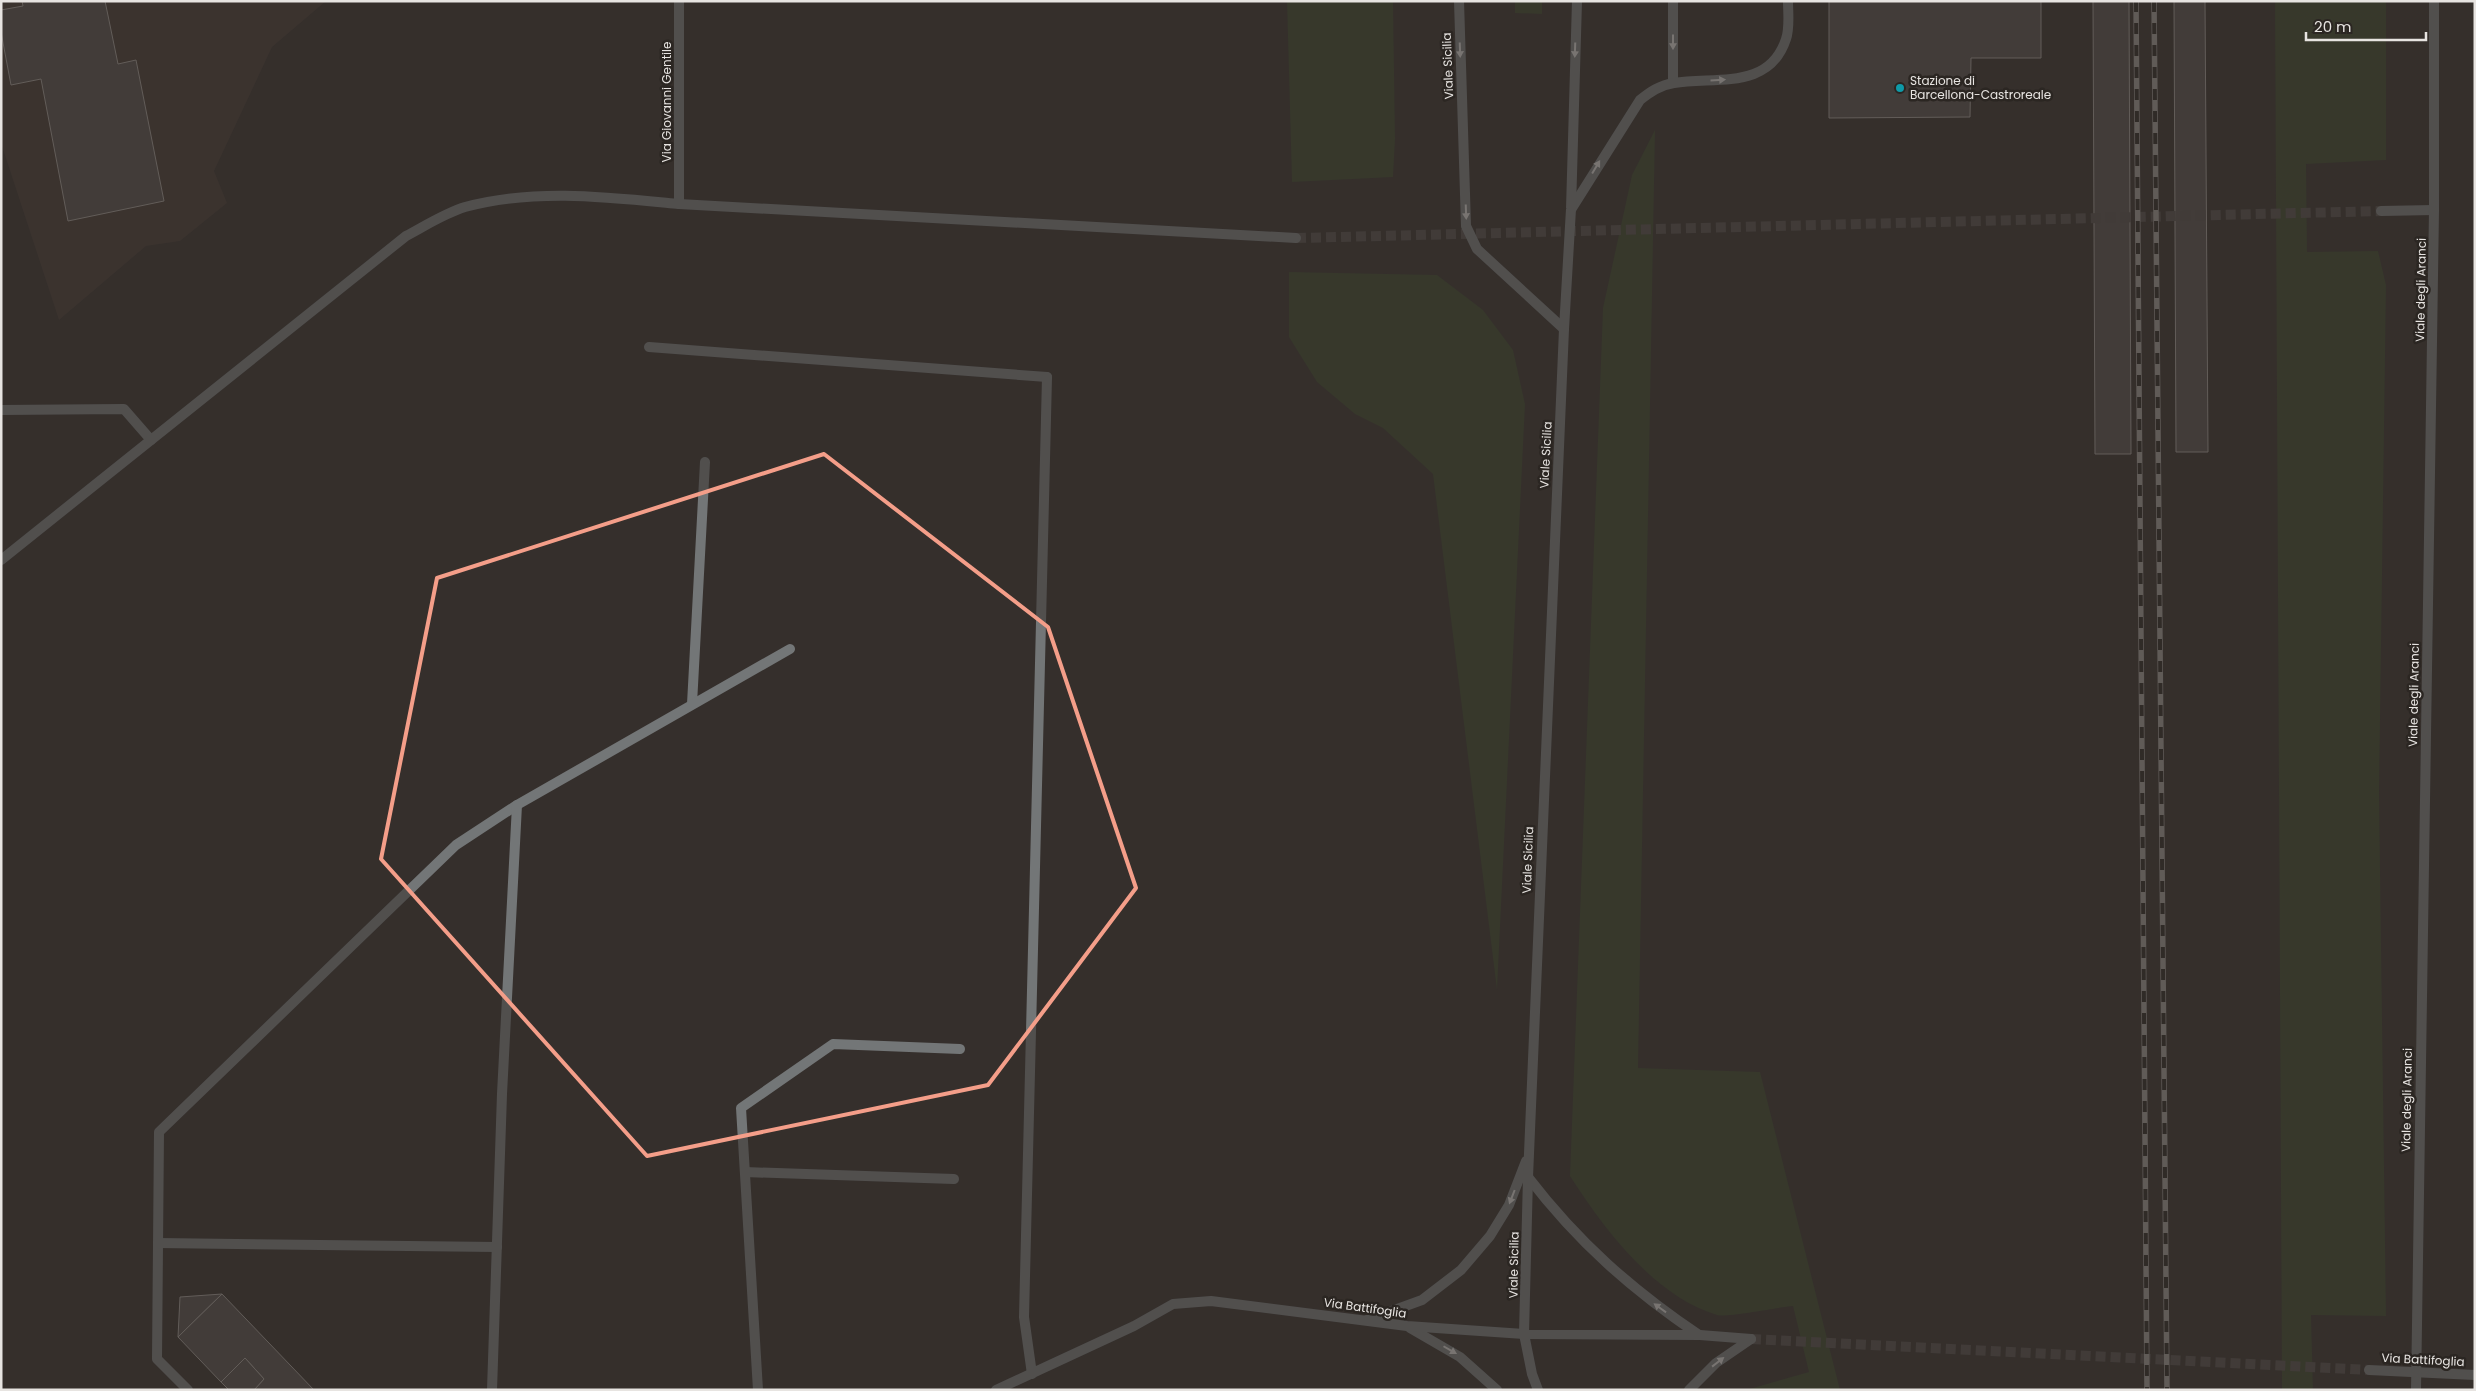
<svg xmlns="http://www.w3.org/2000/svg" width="2476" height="1391" font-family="Poppins,sans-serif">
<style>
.built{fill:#433832}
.green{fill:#3a432c}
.building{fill:#524c49;stroke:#99938f}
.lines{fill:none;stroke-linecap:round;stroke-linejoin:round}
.minor-tunnel{stroke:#504a47;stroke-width:10;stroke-dasharray:10 5;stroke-linecap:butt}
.tertiary-tunnel{stroke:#504a47;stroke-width:10;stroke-dasharray:10 5;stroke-linecap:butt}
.service{stroke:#737677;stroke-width:10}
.minor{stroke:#737677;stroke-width:10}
.tertiary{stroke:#737677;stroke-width:10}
.rail-casing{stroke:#95908d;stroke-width:5.5}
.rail{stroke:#2b2622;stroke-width:4;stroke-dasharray:11;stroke-linecap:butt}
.oneway{fill:#cac8c6}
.marked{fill:none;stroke:#f49e89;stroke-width:4;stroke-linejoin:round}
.culture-dot{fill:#0f9aa8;stroke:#2b2622;stroke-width:2}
.labels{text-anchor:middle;stroke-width:5;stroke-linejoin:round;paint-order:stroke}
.street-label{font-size:12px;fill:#e7e4e1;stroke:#2b2622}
.poi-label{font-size:12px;fill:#e7e4e1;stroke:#2b2622;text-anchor:start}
</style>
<rect width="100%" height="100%" fill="#352f2c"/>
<polygon class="built" points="1,1 326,1 272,47 214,171 227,203 180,241 146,246 59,320 1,143"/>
<g class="green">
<polygon points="1287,1 1393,1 1395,139 1393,177 1292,182"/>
<polygon points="1515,1 1542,1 1542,14 1515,13"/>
<polygon points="2275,1 2386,1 2386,160 2306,164 2307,252 2378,251 2386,285 2379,793 2386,1316 2311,1315 2313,1390 2282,1390"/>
<path d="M 1655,130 L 1638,1068 L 1760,1072 L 1840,1390 L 1746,1390 L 1809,1372 L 1793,1306 C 1779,1307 1727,1318 1717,1315 C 1654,1296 1604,1229 1570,1176 L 1603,308 L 1632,175 Z"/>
<polygon points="1289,272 1437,275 1483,310 1513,350 1525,404 1497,990 1433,474 1383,428 1355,414 1317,382 1289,337"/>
</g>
<g class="building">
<polygon points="22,1 105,1 118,64 136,60 164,201 68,221 41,79 11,85 1,32 1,10 23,6"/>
<polygon points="1829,1 2041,1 2041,58 1971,58 1970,117 1829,118"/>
<polygon points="2093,1 2129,1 2131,454 2095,454"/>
<polygon points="2174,1 2205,1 2208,452 2176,452"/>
<polygon points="222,1294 178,1337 180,1297"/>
<polygon points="222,1294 314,1390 254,1390 264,1379 245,1358 221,1382 178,1337"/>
<polygon points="245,1358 264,1379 254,1390 229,1390 221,1382"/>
</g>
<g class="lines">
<polyline class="minor-tunnel" points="1296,238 2381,211"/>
<polyline class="tertiary-tunnel" points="1751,1339 2369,1370"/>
<g class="service">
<polyline points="1459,1 1466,226 1477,249 1564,329"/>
<polyline points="1673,1 1673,83"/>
<polyline points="649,347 1047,377"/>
<polyline points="692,704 705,462"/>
<polyline points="745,1172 954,1179"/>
<polyline points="188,1390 157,1359 159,1132 456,845 517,805"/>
<polyline points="758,1390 741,1108 833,1044 960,1049"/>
</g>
<g class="minor">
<polyline points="679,204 679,1"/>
<polyline points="2381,211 2434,210"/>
<polyline points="1,410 124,409 151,440"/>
<path d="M 1,560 L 406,236 C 425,226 445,213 465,207 C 535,188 608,197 679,204 L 1296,238"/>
<polyline points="158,1243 497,1247"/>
<polyline points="1032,1374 1024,1317 1047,377"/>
<polyline points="492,1390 502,1094 517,805 790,649"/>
</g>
<g class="tertiary">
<path d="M 1572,208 L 1640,100 C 1650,92 1660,85 1674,83 C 1715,76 1769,91 1786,39 C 1790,28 1788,13 1788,1"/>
<path d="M 1528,1177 C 1578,1242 1631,1289 1699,1335"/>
<polyline points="1367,1320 1422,1300 1461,1270 1490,1236 1509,1205 1526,1161"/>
<polyline points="1410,1328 1460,1357 1497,1390"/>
<polyline points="2369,1370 2475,1375"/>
<polyline points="996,1390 1134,1326 1173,1304 1211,1301 1407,1326 1524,1334 1700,1335 1751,1339"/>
<polyline points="1538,1390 1532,1374 1524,1334 1528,1177 1564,329 1571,209 1577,1"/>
<polyline points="1689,1390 1716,1363 1751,1339"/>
<polyline points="2416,1390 2434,210 2434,1"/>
</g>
<defs>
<g id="rail">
<polyline points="2136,1 2147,1390"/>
<polyline points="2154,1 2167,1390"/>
</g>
</defs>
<use href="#rail" class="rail-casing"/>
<use href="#rail" class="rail"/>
</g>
<defs><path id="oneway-solid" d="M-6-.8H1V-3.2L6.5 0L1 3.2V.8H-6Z" transform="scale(1.25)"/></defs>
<g class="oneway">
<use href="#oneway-solid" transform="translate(1673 42) rotate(90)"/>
<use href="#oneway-solid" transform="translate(1460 50) rotate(88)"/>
<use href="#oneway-solid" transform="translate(1575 50) rotate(92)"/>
<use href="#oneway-solid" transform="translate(1718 80) rotate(-4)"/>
<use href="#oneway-solid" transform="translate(1596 167) rotate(-59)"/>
<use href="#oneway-solid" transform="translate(1466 212) rotate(88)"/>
<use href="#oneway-solid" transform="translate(1512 1197) rotate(111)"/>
<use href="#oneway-solid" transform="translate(1660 1308) rotate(-144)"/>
<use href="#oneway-solid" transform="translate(1450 1350) rotate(30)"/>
<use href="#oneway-solid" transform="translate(1718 1362) rotate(-38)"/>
</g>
<path d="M0 0H2476V1391H0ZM 824,454 L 1048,627 L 1136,888 L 988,1085 L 647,1156 L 381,859 L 437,578 Z" fill="#352f2c" fill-opacity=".55" fill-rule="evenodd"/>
<path class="marked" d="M 824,454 L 1048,627 L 1136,888 L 988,1085 L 647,1156 L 381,859 L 437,578 Z"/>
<circle class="culture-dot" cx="1900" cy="88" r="5"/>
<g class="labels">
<g class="street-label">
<text transform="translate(1448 66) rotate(-92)" y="4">Viale Sicilia</text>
<text transform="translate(667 102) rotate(-90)" y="4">Via Giovanni Gentile</text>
<text transform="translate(2421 290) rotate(-89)" y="4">Viale degli Aranci</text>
<text transform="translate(1546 455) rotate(-87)" y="4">Viale Sicilia</text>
<text transform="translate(2414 695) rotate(-89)" y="4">Viale degli Aranci</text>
<text transform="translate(1528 860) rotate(-88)" y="4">Viale Sicilia</text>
<text transform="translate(2407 1100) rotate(-89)" y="4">Viale degli Aranci</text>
<text transform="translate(1514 1265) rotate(-89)" y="4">Viale Sicilia</text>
<text transform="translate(1365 1308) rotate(8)" y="4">Via Battifoglia</text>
<text transform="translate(2423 1360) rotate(3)" y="4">Via Battifoglia</text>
</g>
<g class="poi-label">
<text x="1910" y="85">Stazione di<tspan x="1910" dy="14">Barcellona-Castroreale</tspan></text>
</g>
</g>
<rect width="2476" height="1391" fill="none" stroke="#e7e4e1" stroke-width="5"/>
<path d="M2306 32v8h120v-8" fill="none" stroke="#e7e4e1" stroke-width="2.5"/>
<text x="2314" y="32" font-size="15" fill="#e7e4e1" stroke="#2b2622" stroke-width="4" paint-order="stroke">20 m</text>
</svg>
